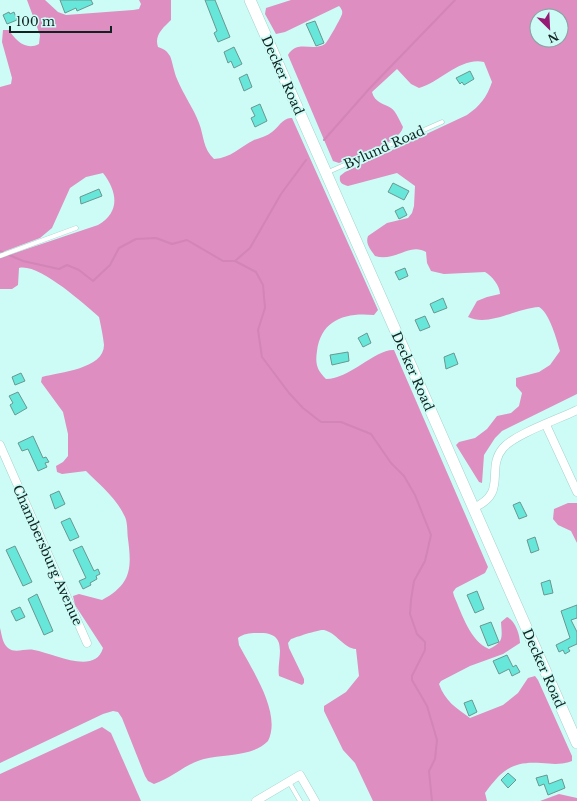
<svg xmlns="http://www.w3.org/2000/svg" width="577" height="801" font-family="'Libre Baskerville',serif">
<style>
.forest{fill:#de8ec0;fill-rule:evenodd}
.lines{fill:none;stroke-linecap:round;stroke-linejoin:round}
.stream{stroke:#d385b7;stroke-width:2}
.building{fill:#67e7da;stroke:#6a9791}
.lane-casing{stroke:#a4d2cc;stroke-width:5}
.street-casing{stroke:#a4d2cc;stroke-width:9}
.secondary-casing{stroke:#a4d2cc;stroke-width:12}
.lane{stroke:#fff;stroke-width:4}
.street{stroke:#fff;stroke-width:8}
.secondary{stroke:#fff;stroke-width:11}
.labels{text-anchor:middle;stroke-width:3.5;stroke-linejoin:round;paint-order:stroke}
.street-label{font-size:13px;fill:#102320;stroke:#cdfcf6}
</style>
<rect width="100%" height="100%" fill="#cdfcf6"/>
<g class="forest">
<path d="M 27,0 L 45,0 L 58,12 L 66,15 L 133,10 L 139,9 L 141,4 L 139,0 L 171,0 L 171,20 C 163,28 154,35 158,47 C 164,49 166,50 170,56 C 172,60 174,72 177,79 C 183,94 194,109 199,123 C 204,136 203,149 214,159 C 231,158 240,147 254,140 C 260,138 267,136 272,132 C 278,128 283,117 292,118 L 378,310 L 374,315 C 345,312 321,320 317,351 C 315,364 317,370 326,379 C 350,379 375,349 394,350 L 488,567 L 485,573 L 456,588 L 453,592 L 454,596 C 462,614 470,641 489,649 C 504,642 502,638 501,622 L 507,617 C 515,620 520,635 520,643 L 503,654 L 470,666 L 441,681 L 439,684 C 445,701 456,708 470,718 L 503,705 L 518,693 L 528,678 L 535,676 L 538,680 L 572,756 L 572,761 C 561,765 553,764 541,763 C 512,761 502,770 485,793 L 487,801 L 373,801 L 355,763 L 343,750 L 324,711 L 324,706 L 346,692 L 359,676 L 356,649 C 343,648 337,633 324,630 C 320,629 296,637 291,639 L 288,643 L 289,648 L 304,679 L 304,683 L 302,685 L 279,676 C 276,660 291,632 259,633 C 252,633 244,633 238,638 L 239,645 C 252,670 282,713 268,741 C 253,757 224,754 204,759 C 185,764 172,778 154,784 L 148,781 L 145,776 L 122,718 L 118,712 L 113,711 L 103,714 L 0,763 L 0,628 C 2,635 2,643 8,648 C 15,654 25,648 34,650 C 53,653 95,676 103,648 L 75,605 L 73,596 L 79,594 L 102,600 C 131,584 132,569 128,539 C 127,532 128,521 124,515 C 116,498 99,484 86,471 L 62,474 L 57,472 L 56,466 L 63,462 L 68,456 L 68,434 L 63,412 L 41,382 L 42,377 C 60,372 104,369 104,345 C 103,336 101,326 99,317 C 84,304 39,263 19,268 L 18,285 L 12,289 L 0,289 L 0,258 L 98,225 C 121,212 117,191 103,173 L 86,177 L 70,188 L 52,228 L 40,238 L 0,253 L 0,87 L 11,84 L 12,78 L 2,42 L 3,30 L 9,30 C 15,40 26,51 39,44 L 40,35 Z"/>
<path d="M 291,0 L 577,0 L 577,394 L 502,431 L 495,438 L 484,455 L 482,483 L 479,482 L 456,445 L 459,442 L 475,438 L 487,429 L 497,416 L 511,413 L 519,406 L 522,393 L 516,386 L 516,378 L 539,372 L 550,365 L 560,351 C 557,340 549,312 539,307 C 517,308 489,327 468,317 L 477,301 L 487,297 L 500,294 C 500,286 492,276 485,272 L 444,274 L 431,271 L 427,263 L 426,252 C 410,242 396,262 375,256 C 371,250 365,244 368,236 L 387,223 L 408,218 L 412,213 L 414,206 L 415,186 L 397,173 L 348,186 C 342,184 339,183 340,176 L 345,172 L 467,115 C 480,106 487,97 492,82 L 484,62 C 460,57 441,82 419,88 L 411,84 L 397,69 L 372,92 C 375,103 383,103 391,108 C 396,111 400,122 403,127 C 400,143 354,157 339,163 L 333,161 L 288,55 C 297,39 313,52 325,44 C 327,43 342,16 342,14 C 343,11 341,8 339,6 L 285,32 L 276,34 L 265,14 L 266,8 ZM 537,16 L 561,16 L 561,40 L 537,40 Z"/>
<polygon points="568,503 577,503 577,543 571,531 558,525 553,519 554,509"/>
<polygon points="102,727 111,733 141,801 0,801 0,774"/>
<polygon points="559,794 577,798 577,801 540,801"/>
</g>
<g class="lines">
<g class="stream">
<polyline points="324,140 369,89 455,0"/>
<polyline points="0,251 23,261 59,269 67,265 79,270 93,281 110,265 119,248 136,239 156,238 172,244 187,240 223,261 235,261 256,272 263,285 265,308 258,330 262,357 289,393 303,408 321,422 341,422 371,434 391,463 404,476 415,495 431,535 425,561 414,581 411,600 410,614 417,634 425,642 425,650 412,676 412,680 427,706 437,740 435,759 429,771 432,801"/>
<polyline points="235,261 250,248 281,194 306,160"/>
</g>
</g>
<g class="building">
<polygon points="60,0 91,0 93,4 77,11 76,8 65,13"/>
<polygon points="205,0 215,0 230,37 218,42 214,33 217,31"/>
<polygon points="9,12 10,14 14,12 17,20 7,24 3,15"/>
<polygon points="315,21 324,43 316,46 306,24"/>
<polygon points="234,47 242,64 234,68 231,61 228,63 224,52"/>
<polygon points="470,71 474,79 464,85 462,82 460,84 456,78"/>
<polygon points="247,74 252,87 244,91 239,78"/>
<polygon points="260,104 267,121 255,127 251,118 255,116 251,108"/>
<polygon points="393,183 409,191 404,200 388,192"/>
<polygon points="99,189 102,196 81,204 80,197"/>
<polygon points="403,207 407,215 399,219 395,211"/>
<polygon points="405,268 408,276 399,280 395,272"/>
<polygon points="443,298 447,308 434,313 430,304"/>
<polygon points="425,316 430,327 420,331 415,320"/>
<polygon points="367,333 371,343 363,347 358,338"/>
<polygon points="348,352 349,361 332,365 330,355"/>
<polygon points="454,353 458,364 446,369 444,357"/>
<polygon points="21,373 25,381 15,385 12,377"/>
<polygon points="18,392 27,408 15,415 10,405 13,403 9,396"/>
<polygon points="33,436 43,458 46,457 49,462 45,463 47,467 38,471 28,449 22,451 18,443"/>
<polygon points="59,491 65,504 55,509 50,495"/>
<polygon points="520,502 527,516 519,519 513,505"/>
<polygon points="70,518 79,537 70,541 61,522"/>
<polygon points="535,537 539,550 531,553 527,540"/>
<polygon points="15,546 32,582 23,586 6,550"/>
<polygon points="82,546 94,571 98,569 100,574 96,576 97,579 90,583 91,585 83,589 79,581 86,578 73,550"/>
<polygon points="550,580 553,593 544,595 541,583"/>
<polygon points="477,591 484,609 475,613 467,595"/>
<polygon points="37,594 53,631 44,635 28,599"/>
<polygon points="577,605 577,618 571,620 577,632 577,644 568,648 570,651 565,654 563,650 559,652 556,645 570,638 561,611"/>
<polygon points="20,607 25,617 16,621 11,611"/>
<polygon points="491,622 499,642 488,646 480,626"/>
<polygon points="507,655 513,667 516,665 520,672 512,676 509,669 499,674 493,661"/>
<polygon points="472,700 477,712 469,716 464,703"/>
<polygon points="508,773 516,780 508,788 501,780"/>
<polygon points="547,775 549,784 562,779 565,788 548,795 544,784 539,786 536,778"/>
</g>
<g class="lines">
<defs>
<g id="lane">
<polyline points="326,173 442,122"/>
<polyline points="0,256 76,228"/>
<polyline points="289,782 300,801"/>
</g>
<g id="street">
<polyline points="546,425 577,492"/>
<polyline points="0,445 87,643"/>
<path d="M 473,508 C 509,493 485,469 503,448 C 515,434 559,419 577,410"/>
<polyline points="256,801 300,775 315,801"/>
</g>
<polyline id="secondary" points="250,0 577,743"/>
</defs>
<use href="#lane" class="lane-casing"/>
<use href="#street" class="street-casing"/>
<use href="#secondary" class="secondary-casing"/>
<use href="#lane" class="lane"/>
<use href="#street" class="street"/>
<use href="#secondary" class="secondary"/>
</g>
<g class="labels">
<g class="street-label">
<text transform="translate(283 75) rotate(66)" y="5">Decker Road</text>
<text transform="translate(384 147) rotate(-24)" y="5">Bylund Road</text>
<text transform="translate(413 371) rotate(66)" y="5">Decker Road</text>
<text transform="translate(48 555) rotate(66)" y="5">Chambersburg Avenue</text>
<text transform="translate(544 668) rotate(66)" y="5">Decker Road</text>
</g>
</g>
<g transform="translate(549 28) rotate(156)"><circle r="19" fill="#cdfcf6" stroke="#81a5a0"/>
<path d="M0-3L7 15L0 10L-7 15Z" fill="#961b75"/>
<text y="-6" font-size="11" font-weight="bold" text-anchor="middle" fill="#102320">N</text>
</g>
<path d="M10 26v6h101v-6" fill="none" stroke="#102320" stroke-width="2"/>
<text x="16" y="26" font-size="12" fill="#102320" stroke="#cdfcf6" stroke-width="3" paint-order="stroke">100 m</text>
</svg>
